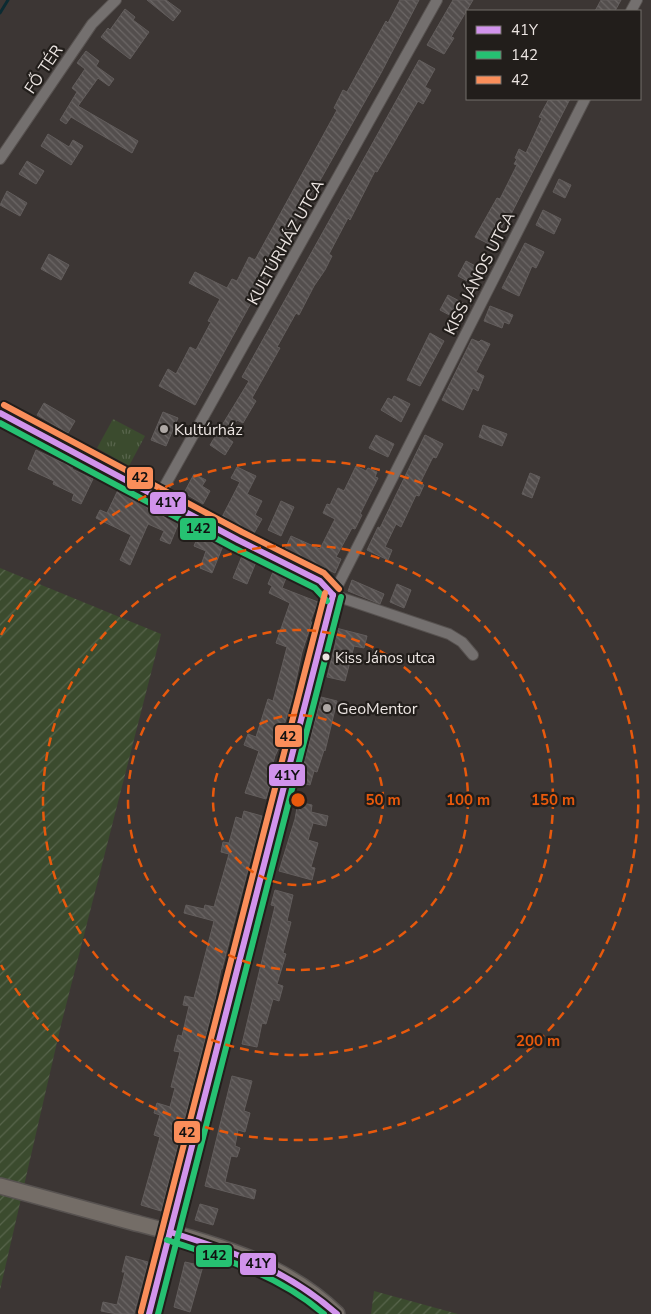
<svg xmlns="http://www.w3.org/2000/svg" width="651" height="1314" font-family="'Nunito Sans',sans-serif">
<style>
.grass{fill:url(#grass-tufts)}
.garden{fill:url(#garden-furrows)}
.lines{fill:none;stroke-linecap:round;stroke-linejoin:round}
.stream{stroke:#0c2b32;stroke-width:3}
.building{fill:url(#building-back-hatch);stroke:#625d5c}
.street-casing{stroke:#575250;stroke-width:12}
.secondary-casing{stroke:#575250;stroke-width:16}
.primary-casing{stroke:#575250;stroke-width:18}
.street{stroke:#74706f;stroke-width:10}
.secondary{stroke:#74706f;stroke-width:14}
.primary{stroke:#746d67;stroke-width:15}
.bus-1-casing{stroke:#221e1b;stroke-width:10}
.bus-2-casing{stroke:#221e1b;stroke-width:10}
.bus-3-casing{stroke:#221e1b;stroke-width:10}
.bus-1{stroke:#d193ec;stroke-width:6}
.bus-2{stroke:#26c172;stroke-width:6}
.bus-3{stroke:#fa8e5a;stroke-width:6}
.ring{fill:none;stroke:#e8590c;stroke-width:2.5;stroke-dasharray:9 6}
.poi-dot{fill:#aea8a5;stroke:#221e1b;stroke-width:2}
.bus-dot{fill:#ece5e2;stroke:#221e1b;stroke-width:2}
.labels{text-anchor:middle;stroke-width:4.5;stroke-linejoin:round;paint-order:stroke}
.bus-label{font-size:15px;fill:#ece5e2;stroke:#221e1b;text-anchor:start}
.street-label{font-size:16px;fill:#ece5e2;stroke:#221e1b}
.poi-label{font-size:16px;fill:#ece5e2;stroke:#221e1b;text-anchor:start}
.centre{fill:#e8590c;stroke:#221e1b;stroke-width:2.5}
.ring-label{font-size:15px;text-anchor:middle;font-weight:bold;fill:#e8590c;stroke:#221e1b;stroke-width:4.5;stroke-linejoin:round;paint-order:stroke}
.line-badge{stroke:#221e1b;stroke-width:2}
.pale-badge-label{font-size:14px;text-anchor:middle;font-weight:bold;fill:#111}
</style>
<defs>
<pattern id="grass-tufts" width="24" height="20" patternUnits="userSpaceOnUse" patternTransform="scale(1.25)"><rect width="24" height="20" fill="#3b4b2e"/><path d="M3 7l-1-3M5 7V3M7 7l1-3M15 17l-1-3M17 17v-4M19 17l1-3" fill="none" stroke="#58654c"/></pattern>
<pattern id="garden-furrows" width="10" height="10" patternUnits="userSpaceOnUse" patternTransform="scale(1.25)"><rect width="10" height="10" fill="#3b4b2e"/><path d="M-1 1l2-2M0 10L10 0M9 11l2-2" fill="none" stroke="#58654c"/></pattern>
<pattern id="building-back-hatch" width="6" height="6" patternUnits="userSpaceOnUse" patternTransform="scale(1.25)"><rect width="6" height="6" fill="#534e4d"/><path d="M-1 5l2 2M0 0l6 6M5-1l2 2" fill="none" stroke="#6c6766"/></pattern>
</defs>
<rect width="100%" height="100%" fill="#3c3634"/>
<polygon class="grass" points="113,419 145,436 129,466 97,448"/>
<g class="garden">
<polygon points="0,568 161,634 61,1025 0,1290"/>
<polygon points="374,1291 458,1314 371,1314"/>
</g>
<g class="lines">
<polyline class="stream" points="0,13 8,0"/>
</g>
<g class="building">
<polygon points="147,0 166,0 181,11 173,21"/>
<polygon points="400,0 419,0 381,73 314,191 313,190 195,405 159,386 168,369 176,374 190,347 196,350 211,322 208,321 220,299 189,283 195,272 227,288 232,279 237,281 249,257 255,260 337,110 334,108 343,90 347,92 386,21 388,23"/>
<polygon points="453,0 473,0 451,37 454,38 444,54 427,45"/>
<polygon points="601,0 621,0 615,11 595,11"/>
<polygon points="125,9 135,17 133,20 149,32 130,59 101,37 108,28 110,30"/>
<polygon points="86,51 99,61 96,66 114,79 109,86 98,78 78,106 138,141 132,153 71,117 66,124 60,120 77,92 72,88 85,69 77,63"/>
<polygon points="419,60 435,69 425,87 431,90 423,104 418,101 377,172 375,171 350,220 348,218 329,254 332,256 325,270 314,286 299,315 296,313 277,347 280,348 252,398 256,401 243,423 237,420 226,437 233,442 225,455 210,445 249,381 242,377"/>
<polygon points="549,99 570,99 507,222 505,221 493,246 475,237 497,198 500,199 517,165 514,164 517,159 515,158 519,149 526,153 542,118 539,117"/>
<polygon points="48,134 69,147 73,140 83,146 71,165 41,146"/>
<polygon points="27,161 44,171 36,184 19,174"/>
<polygon points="559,179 571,185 565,198 553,192"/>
<polygon points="7,191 27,203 20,216 0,205"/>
<polygon points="543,210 561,219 554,234 536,225"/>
<polygon points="525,243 544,252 536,268 532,266 519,296 502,288"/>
<polygon points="49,254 69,265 61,280 41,269"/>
<polygon points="466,261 481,269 473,284 458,276"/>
<polygon points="448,295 463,303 455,318 440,310"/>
<polygon points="490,306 513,315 509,324 504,322 502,328 484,321"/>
<polygon points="430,333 444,341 420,386 407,380"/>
<polygon points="472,339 479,342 481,340 490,344 476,372 484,376 478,391 473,388 463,410 442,400"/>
<polygon points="394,396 410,404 401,422 381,410 388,398 392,400"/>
<polygon points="44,403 75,421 68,433 37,415"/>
<polygon points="163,412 178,418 166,446 151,440"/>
<polygon points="483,425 507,434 502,446 479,437"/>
<polygon points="376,435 394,444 388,457 369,448"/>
<polygon points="425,435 443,444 436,458 433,457 420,483 424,485 419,496 416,495 401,527 396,524 385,547 392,550 388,560 367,550 378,527 380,528"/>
<polygon points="36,450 63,463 64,460 74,465 72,469 93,479 81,504 72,500 74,494 53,484 54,481 28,469"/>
<polygon points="356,466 366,471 368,468 377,472 375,477 378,478 360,514 362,515 355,529 352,528 336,557 341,559 335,573 285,549 291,536 320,549 335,519 323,513 327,504 330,505 338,488 344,491"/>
<polygon points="237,467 256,476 247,494 262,501 255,515 262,519 253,535 221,519 240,482 231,478"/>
<polygon points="530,473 540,477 532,498 522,494"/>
<polygon points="194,474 206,480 202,486 210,491 203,504 184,493"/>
<polygon points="118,490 180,520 170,544 160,540 164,531 148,524 130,565 120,560 131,535 96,518 100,510 107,513"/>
<polygon points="281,501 294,507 281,536 268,530"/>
<polygon points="200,531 225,541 212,573 200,568 206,551 194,546"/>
<polygon points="242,556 256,562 247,584 233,578"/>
<polygon points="273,572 286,578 282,588 318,602 310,622 312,622 302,652 292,699 279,742 281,743 275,756 267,784 270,785 266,799 245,793 259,751 244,745 248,734 256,737 268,699 273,701 287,647 276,643 290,603 269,593 272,586 268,584"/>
<polygon points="352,580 384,594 380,604 348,591"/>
<polygon points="397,584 411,590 404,608 390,602"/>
<polygon points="336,628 367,636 364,648 354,646 345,681 327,677 336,641 333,640"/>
<polygon points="321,697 337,701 325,751 324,750 317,772 314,771 310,785 297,782 304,759 305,759"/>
<polygon points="298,802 312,805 311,812 328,816 326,826 313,823 308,840 318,843 311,867 315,868 312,880 279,871 295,819"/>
<polygon points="244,811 262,816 222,969 221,969 215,1000 161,1211 141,1205 160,1137 154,1135 160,1115 154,1113 157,1103 170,1107 175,1088 171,1087 180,1052 174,1051 178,1035 182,1036 189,1006 183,1005 185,996 194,998 214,921 184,913 186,905 204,909 205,905 214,907 229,854 221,852 223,842 229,843 236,817 242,819"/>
<polygon points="275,890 293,895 287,921 291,922 283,953 286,954 277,984 283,986 279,1001 273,999 266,1024 262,1023 257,1047 242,1044 275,906 271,905"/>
<polygon points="232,1076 252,1081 244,1111 250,1113 245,1132 238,1130 235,1146 240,1148 237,1157 231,1156 225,1182 256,1190 254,1199 205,1186"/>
<polygon points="200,1204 218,1209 213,1225 195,1220"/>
<polygon points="126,1256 148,1262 134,1314 117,1314 101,1311 103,1302 117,1305 125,1272 122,1272"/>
<polygon points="185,1262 203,1266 190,1312 174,1307"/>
</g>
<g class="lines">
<defs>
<g id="street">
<polyline points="631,11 637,0"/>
<polyline points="0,159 92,24 116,0"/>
<polyline points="0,413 238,540 320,581 333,595 449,634 462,642 473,655"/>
<polyline points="158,498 437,0"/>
<polyline points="170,1232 333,595 585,99"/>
</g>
<polyline id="secondary" points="149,1314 170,1232"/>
<path id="primary" d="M 0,1186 C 44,1198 88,1210 132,1222 C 204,1241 282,1260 337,1314"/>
</defs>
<use href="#street" class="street-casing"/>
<use href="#secondary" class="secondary-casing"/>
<use href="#primary" class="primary-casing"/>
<use href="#street" class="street"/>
<use href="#secondary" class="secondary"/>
<use href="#primary" class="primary"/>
<defs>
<g id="bus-1">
<polyline points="0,413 238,540 320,581 333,595"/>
<path d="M 170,1232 C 234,1252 286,1269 337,1314"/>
<polyline points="149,1314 333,595"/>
</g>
<g id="bus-2">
<polyline points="0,423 234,548 315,588 327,601"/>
<path d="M 167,1240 C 223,1258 279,1275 324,1314"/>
<polyline points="158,1314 341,597"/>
</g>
<g id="bus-3">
<polyline points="4,405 242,532 324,573 339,589"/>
<polyline points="141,1312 325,593"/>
</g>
</defs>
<use href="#bus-1" class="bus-1-casing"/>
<use href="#bus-2" class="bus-2-casing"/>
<use href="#bus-3" class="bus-3-casing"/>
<use href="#bus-1" class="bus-1"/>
<use href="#bus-2" class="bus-2"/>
<use href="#bus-3" class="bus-3"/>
</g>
<g class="ring">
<circle cx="298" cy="800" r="85"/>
<circle cx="298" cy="800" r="170"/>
<circle cx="298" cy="800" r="255"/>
<path d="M1 635A340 340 0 1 1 1 965"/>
</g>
<g class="poi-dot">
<circle cx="164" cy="429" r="5"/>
<circle cx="327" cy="708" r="5"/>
</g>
<circle class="bus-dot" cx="326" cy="657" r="4.5"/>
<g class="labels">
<g class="bus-label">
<text x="335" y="663">Kiss János utca</text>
</g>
<g class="street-label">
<text transform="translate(43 69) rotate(-56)" y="6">FŐ TÉR</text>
<text transform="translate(285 242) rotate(-61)" y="6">KULTÚRHÁZ UTCA</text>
<text transform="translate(479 273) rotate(-63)" y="6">KISS JÁNOS UTCA</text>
</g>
<g class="poi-label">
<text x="174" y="435">Kultúrház</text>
<text x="337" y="714">GeoMentor</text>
</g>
</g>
<circle cx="298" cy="800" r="8" class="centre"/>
<g class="ring-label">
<text x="383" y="805">50 m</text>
<text x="468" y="805">100 m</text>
<text x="553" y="805">150 m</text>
<text x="538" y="1046">200 m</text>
</g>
<g class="line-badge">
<rect x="126" y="466" width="28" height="24" rx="5" fill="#fa8e5a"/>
<rect x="149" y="491" width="38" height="24" rx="5" fill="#d193ec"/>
<rect x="179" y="517" width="38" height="24" rx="5" fill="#26c172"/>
<rect x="274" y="724" width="29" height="24" rx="5" fill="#fa8e5a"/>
<rect x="268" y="763" width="38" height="24" rx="5" fill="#d193ec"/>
<rect x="173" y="1120" width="28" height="24" rx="5" fill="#fa8e5a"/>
<rect x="195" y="1244" width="38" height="24" rx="5" fill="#26c172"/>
<rect x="239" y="1252" width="38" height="24" rx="5" fill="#d193ec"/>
</g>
<g class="pale-badge-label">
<text x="140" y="482">42</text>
<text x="168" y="507">41Y</text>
<text x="198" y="533">142</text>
<text x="288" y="741">42</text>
<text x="287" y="780">41Y</text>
<text x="187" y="1137">42</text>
<text x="214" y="1260">142</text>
<text x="258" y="1268">41Y</text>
</g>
<rect x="466" y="10" width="175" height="90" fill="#221e1b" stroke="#736e6b"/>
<rect x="476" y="26" width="25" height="8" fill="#d193ec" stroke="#736e6b"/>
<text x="511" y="35" font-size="15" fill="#ece5e2">41Y</text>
<rect x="476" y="51" width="25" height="8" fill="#26c172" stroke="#736e6b"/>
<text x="511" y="60" font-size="15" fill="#ece5e2">142</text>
<rect x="476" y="76" width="25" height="8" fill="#fa8e5a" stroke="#736e6b"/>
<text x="511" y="85" font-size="15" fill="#ece5e2">42</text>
</svg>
